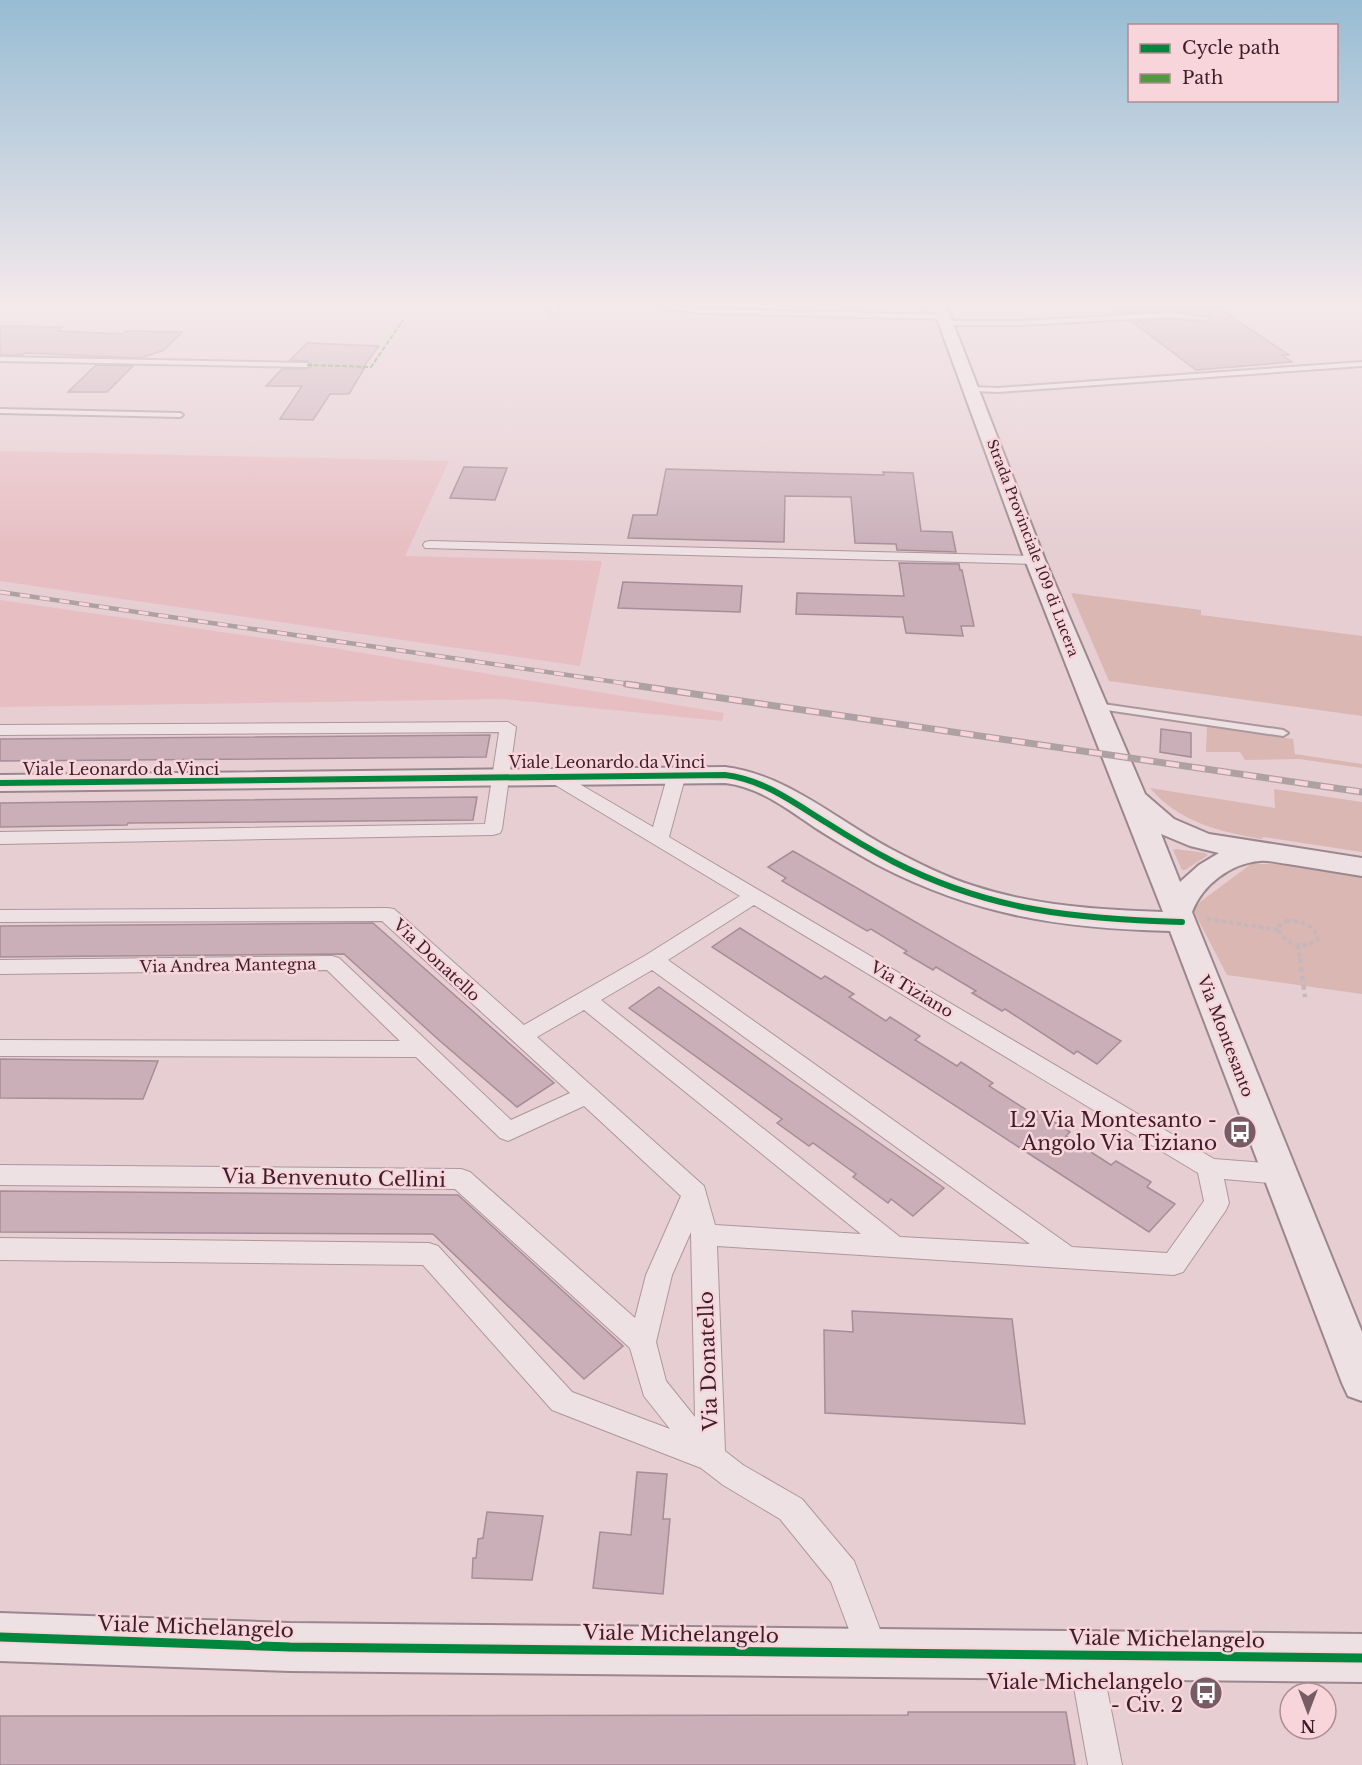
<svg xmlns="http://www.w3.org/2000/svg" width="1362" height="1765" font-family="'Libre Baskerville',serif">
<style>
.farmland{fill:#e7bec2}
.green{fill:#dab7b2}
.building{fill:#caafb9;stroke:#a78d97;stroke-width:1.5}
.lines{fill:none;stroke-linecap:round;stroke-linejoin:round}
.lane-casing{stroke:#ac979d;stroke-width:4}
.street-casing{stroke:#ac979d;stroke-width:2}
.secondary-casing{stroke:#9b878d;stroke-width:4}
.primary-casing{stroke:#917e84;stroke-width:2}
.path-far1{stroke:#c7b7bb;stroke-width:4;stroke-dasharray:4.5 3;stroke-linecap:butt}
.path{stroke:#c7b7bb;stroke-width:4.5;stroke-dasharray:5 4;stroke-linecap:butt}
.lane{fill:#eee1e3;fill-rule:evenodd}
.street{fill:#eee1e3;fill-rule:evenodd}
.secondary{fill:#eee1e3;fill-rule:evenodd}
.primary{fill:#e6d2d6;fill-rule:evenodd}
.rail-far1-casing{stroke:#aea1a4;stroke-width:4.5}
.rail-casing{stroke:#aea1a4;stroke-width:7}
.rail-far1{stroke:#f8d5db;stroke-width:3;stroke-dasharray:10;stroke-linecap:butt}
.rail{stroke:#f8d5db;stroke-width:4.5;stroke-dasharray:13;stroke-linecap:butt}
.quiet{stroke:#529a41;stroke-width:2;stroke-dasharray:5 2;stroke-linecap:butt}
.cycleway-far1-casing{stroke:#f8d5db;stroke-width:10}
.cycleway-casing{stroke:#f8d5db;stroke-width:13}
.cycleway-far1{stroke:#00873e;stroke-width:6}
.cycleway{stroke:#00873e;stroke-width:9}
.labels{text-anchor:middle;stroke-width:5;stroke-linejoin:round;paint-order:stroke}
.far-street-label{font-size:14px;fill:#3c1e2a;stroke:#f8d5db}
.street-label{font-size:16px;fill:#3c1e2a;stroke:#f8d5db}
.near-poi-label{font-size:20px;fill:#3c1e2a;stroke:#f8d5db;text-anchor:end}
.near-street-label{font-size:20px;fill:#3c1e2a;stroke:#f8d5db}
</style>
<rect width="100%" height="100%" fill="#e6ced3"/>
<g class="farmland">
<polygon points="0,451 449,461 405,556 602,561 580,666 0,581"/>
<polygon points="0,600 339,649 724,713 722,721 503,699 0,707"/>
</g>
<g class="green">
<polygon points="1071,593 1201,610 1201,615 1362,636 1362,716 1109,681"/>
<polygon points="1207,726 1293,739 1295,754 1362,764 1362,768 1299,759 1245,760 1240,752 1206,752"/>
<path d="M 1150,788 L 1275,808 L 1274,789 L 1362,802 L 1362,852 L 1263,837 L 1262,839 C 1220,832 1179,822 1150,788 Z"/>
<polygon points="1176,849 1205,853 1208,855 1185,870 1182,870 1173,850"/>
<polygon points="1251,864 1276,864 1362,876 1362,994 1227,975 1192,908"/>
</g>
<g class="building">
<polygon points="1110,305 1214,305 1289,355 1282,355 1292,362 1196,370 1131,321 1169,319 1206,322 1211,317 1169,311 1120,313"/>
<polygon points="0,326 62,327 58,331 123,334 126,331 182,332 164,350 141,358 25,353 23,355 0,355"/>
<polygon points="307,343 379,346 362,369 364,369 349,394 330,394 313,420 280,419 302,386 266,386 282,369 307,369 311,367 312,364 307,361 290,360"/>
<polygon points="96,365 133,366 107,392 68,392"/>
<polygon points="464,467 507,468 495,500 450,498"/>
<polygon points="666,469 884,475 883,472 913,473 921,531 952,532 956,552 897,550 896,544 855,543 851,497 785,496 784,542 628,538 633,515 657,515"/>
<polygon points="899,563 959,564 960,570 962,570 974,626 961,626 963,636 906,633 903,617 796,614 797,593 904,596"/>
<polygon points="623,582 742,586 740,612 618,608"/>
<polygon points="1161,729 1191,733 1191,757 1160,752"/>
<polygon points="490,735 486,757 0,761 0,739"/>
<polygon points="477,797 473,820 128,823 127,825 0,827 0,803"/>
<polygon points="793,851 1121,1041 1097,1064 1077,1051 1074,1054 1005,1009 1002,1011 972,993 976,991 936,967 933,970 904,953 907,951 871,929 867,931 782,881 786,878 768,867"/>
<polygon points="373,923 554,1083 517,1107 440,1041 344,954 0,957 0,926"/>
<polygon points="740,928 821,979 825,976 854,994 849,997 886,1021 890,1017 920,1036 915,1040 957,1066 961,1062 993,1083 989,1086 1033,1114 1037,1111 1070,1132 1066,1136 1111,1165 1116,1161 1151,1182 1147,1187 1175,1204 1149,1232 712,947"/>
<polygon points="659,987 789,1080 944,1188 913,1216 891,1199 888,1203 853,1177 856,1174 813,1143 809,1146 777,1123 782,1119 629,1008"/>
<polygon points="0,1059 158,1061 143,1099 0,1098"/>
<polygon points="0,1191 458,1195 623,1346 584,1379 433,1234 0,1232"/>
<polygon points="852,1311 1012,1319 1025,1424 825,1413 824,1330 853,1332"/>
<polygon points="637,1472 667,1474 663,1519 670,1519 663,1594 593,1588 600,1532 631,1535"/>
<polygon points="487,1512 543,1516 532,1580 472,1578 473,1558 476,1558 478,1539 483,1538"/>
<polygon points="908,1712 1066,1712 1075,1765 0,1765 0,1716 908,1715"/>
</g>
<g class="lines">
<defs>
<g id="lane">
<polygon points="553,305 558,305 556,312 553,314 550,312"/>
<polygon points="646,305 665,305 701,309 944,315 947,317 944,319 701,313"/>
<polygon points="1169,313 1209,318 1206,320 1169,317 1021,325 946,325 943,323 946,321 1021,321"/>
<polygon points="0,357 307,363 310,365 307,367 0,361"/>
<polygon points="1362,362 1362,366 998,392 971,391 968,389 971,387 998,388"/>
<polygon points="0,409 180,413 183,415 180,417 0,413"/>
<polygon points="1096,703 1283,730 1288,733 1283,736 1093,708 1093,704"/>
</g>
<g id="street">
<polygon points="430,541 1035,556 1042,560 1035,564 425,548 423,545 425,542"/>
<polygon points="508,722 516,727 502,829 500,833 493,835 0,844 0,832 485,824 499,732 0,735 0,725"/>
<path d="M 677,769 L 683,770 L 686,774 L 669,837 L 1214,1159 L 1280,1164 L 1289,1167 L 1292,1174 L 1289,1181 L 1280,1184 L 1224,1179 L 1229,1203 L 1226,1210 L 1183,1272 L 1174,1275 L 717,1246 L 725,1451 L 743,1465 L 802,1499 L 854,1561 L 889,1653 L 884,1664 L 873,1669 L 862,1664 L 831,1582 L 780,1519 L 723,1485 L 701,1468 L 552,1410 L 423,1265 L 0,1260 L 0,1238 L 429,1243 L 438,1246 L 572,1392 L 670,1429 L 644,1396 L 630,1348 L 455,1189 L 0,1185 L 0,1165 L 461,1169 L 470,1172 L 635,1318 L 646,1275 L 681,1196 L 584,1106 L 508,1141 L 500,1138 L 416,1057 L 0,1056 L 0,1040 L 400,1041 L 327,970 L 0,974 L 0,960 L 332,956 L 339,958 L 511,1120 L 570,1093 L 382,921 L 0,922 L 0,910 L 387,908 L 394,909 L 524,1025 L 646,955 L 740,896 L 547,780 L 544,776 L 547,772 L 559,772 L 653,827 L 668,774 L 671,770 ZM 754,905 L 1198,1173 L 1204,1201 L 1167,1253 L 1072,1247 L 668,960 ZM 652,970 L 1030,1244 L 900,1237 L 601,1000 ZM 584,1010 L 861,1234 L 715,1225 L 704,1186 L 537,1037 ZM 691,1232 L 691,1235 L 695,1417 L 666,1381 L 656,1342 L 672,1275 Z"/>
<polygon points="1084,1638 1095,1643 1100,1654 1122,1765 1088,1765 1068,1654 1073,1643"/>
</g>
<g id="secondary">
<path d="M 932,305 L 946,305 L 1045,560 L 1145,794 L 1174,819 L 1209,834 L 1362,858 L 1362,876 C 1337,872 1313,868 1288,864 C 1279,863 1268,860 1260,861 C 1231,863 1202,885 1192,912 L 1362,1332 L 1362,1401 L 1348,1396 L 1342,1383 L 1170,931 C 1060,928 976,916 876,864 C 855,852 834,840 814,827 C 786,808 759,787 725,783 L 0,791 L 0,775 L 725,767 C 788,775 836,820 891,849 C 918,863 945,877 974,886 C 1035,906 1100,910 1163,912 L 1025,560 ZM 1161,834 L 1190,846 L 1219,853 L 1199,865 L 1180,882 Z"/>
<polygon points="0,1613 290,1623 1362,1634 1362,1682 290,1671 0,1661"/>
</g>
<polygon id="primary" points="917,305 941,305 949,311 941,316 919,308"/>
</defs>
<use href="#lane" class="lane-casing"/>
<use href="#street" class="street-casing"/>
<use href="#secondary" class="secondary-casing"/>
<use href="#primary" class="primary-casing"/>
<g class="path-far1">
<polyline points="1207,919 1278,930"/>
<path d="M 1286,921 C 1300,921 1314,924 1318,939 C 1304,951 1287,945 1278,930 L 1279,926 Z"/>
<polyline points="1298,945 1300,960"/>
</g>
<polyline class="path" points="1300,958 1305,997"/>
<use href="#lane" class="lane"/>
<use href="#street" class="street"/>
<use href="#secondary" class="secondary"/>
<use href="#primary" class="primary"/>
<defs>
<polyline id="rail-far1" points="0,592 636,685"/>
<polyline id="rail" points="626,684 1362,792"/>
</defs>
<use href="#rail-far1" class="rail-far1-casing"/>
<use href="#rail" class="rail-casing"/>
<use href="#rail-far1" class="rail-far1"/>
<use href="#rail" class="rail"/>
<polyline class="quiet" points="307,365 371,367 403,320"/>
<defs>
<path id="cycleway-far1" d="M 0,783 L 725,775 C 765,780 794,803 827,823 C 849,837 871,850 894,862 C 990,911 1076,919 1182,922"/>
<polyline id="cycleway" points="0,1637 290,1647 1362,1658"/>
</defs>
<use href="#cycleway-far1" class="cycleway-far1-casing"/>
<use href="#cycleway" class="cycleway-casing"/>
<use href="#cycleway-far1" class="cycleway-far1"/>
<use href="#cycleway" class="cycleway"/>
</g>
<linearGradient id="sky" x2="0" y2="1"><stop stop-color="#97bcd3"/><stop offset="0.55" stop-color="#f4e9eb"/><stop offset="1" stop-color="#f4e9eb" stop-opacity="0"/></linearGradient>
<rect width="1362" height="552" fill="url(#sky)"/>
<defs>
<symbol id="bus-disc" viewBox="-11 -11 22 22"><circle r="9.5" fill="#785c65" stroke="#f8d5db"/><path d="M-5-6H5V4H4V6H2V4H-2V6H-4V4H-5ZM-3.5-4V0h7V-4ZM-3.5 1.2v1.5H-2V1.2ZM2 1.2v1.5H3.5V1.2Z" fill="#fff"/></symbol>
</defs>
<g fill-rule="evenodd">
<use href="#bus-disc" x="1221" y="1113" width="38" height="38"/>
<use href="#bus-disc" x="1187" y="1674" width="38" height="38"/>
</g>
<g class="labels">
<g class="far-street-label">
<text transform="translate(1033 548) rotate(69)" y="5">Strada Provinciale 109 di Lucera</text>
</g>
<g class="street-label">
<text x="607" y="768">Viale Leonardo da Vinci</text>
<text x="121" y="775">Viale Leonardo da Vinci</text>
<text transform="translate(437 960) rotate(43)" y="6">Via Donatello</text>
<text transform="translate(228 965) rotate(-1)" y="6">Via Andrea Mantegna</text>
<text transform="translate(912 989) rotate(31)" y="6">Via Tiziano</text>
<text transform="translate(1226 1036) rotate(69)" y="6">Via Montesanto</text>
</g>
<g class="near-poi-label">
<text x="1217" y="1127">L2 Via Montesanto -<tspan x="1217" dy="23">Angolo Via Tiziano</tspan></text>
<text x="1183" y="1689">Viale Michelangelo<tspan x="1183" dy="23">- Civ. 2</tspan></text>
</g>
<g class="near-street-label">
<text transform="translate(334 1178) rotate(1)" y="7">Via Benvenuto Cellini</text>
<text transform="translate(708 1361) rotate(-92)" y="7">Via Donatello</text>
<text transform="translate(196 1627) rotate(2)" y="7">Viale Michelangelo</text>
<text transform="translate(681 1634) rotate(1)" y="7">Viale Michelangelo</text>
<text transform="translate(1167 1639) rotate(1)" y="7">Viale Michelangelo</text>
</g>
</g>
<rect x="1128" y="24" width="210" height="78" fill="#f8d5db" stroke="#ad8c94" stroke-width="1.5"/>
<rect x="1140" y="44" width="30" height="9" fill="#00873e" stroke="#ad8c94" stroke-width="1.5"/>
<text x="1182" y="54" font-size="18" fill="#3c1e2a">Cycle path</text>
<rect x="1140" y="74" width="30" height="9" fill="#529a41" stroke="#ad8c94" stroke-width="1.5"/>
<text x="1182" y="84" font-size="18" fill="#3c1e2a">Path</text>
<g transform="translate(1308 1711) rotate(180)"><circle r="28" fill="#f8d5db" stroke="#ad8c94" stroke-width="1.5"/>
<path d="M0-4.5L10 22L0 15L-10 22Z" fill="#785c65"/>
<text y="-9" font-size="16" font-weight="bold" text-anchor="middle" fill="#3c1e2a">N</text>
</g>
</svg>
